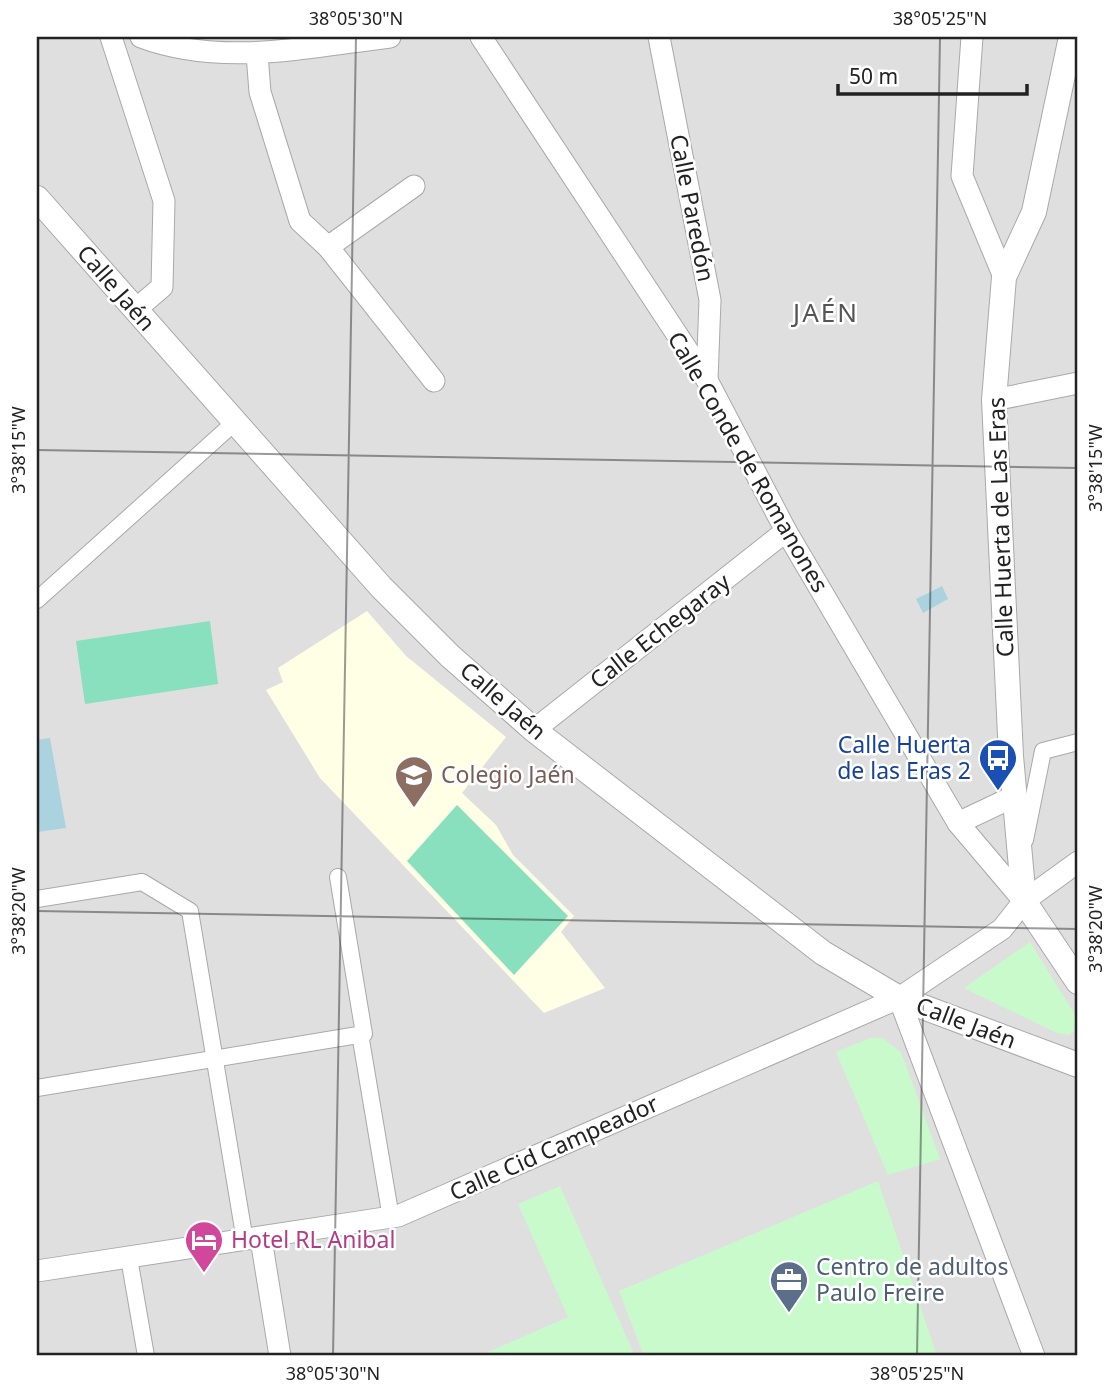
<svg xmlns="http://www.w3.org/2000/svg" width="1115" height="1393" font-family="'Noto Sans',sans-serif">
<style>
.residential{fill:#e0dfdf}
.education{fill:#ffffe5}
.park{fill:#c8facc}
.pitch{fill:#88e0be}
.water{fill:#aad3df}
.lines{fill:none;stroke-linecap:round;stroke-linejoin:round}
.pedestrian-casing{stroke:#a9a9a9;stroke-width:18}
.minor-casing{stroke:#a9a9a9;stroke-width:23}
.tertiary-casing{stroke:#a9a9a9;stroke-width:26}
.pedestrian{stroke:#fff;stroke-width:16}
.minor{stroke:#fff;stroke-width:21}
.tertiary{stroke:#fff;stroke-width:24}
.ticks{fill:none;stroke:#222;stroke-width:2;stroke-opacity:0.45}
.labels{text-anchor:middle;stroke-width:5;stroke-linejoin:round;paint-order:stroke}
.street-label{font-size:23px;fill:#222;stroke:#fff}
.transit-label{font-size:23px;fill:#164399;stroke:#fff;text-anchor:end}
.education-label{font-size:23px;fill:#785e54;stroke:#fff;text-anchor:start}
.hotel-label{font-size:23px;fill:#b23c85;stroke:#fff;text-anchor:start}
.service-label{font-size:23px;fill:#4e5e75;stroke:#fff;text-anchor:start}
.quarter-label{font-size:26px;letter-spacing:2px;fill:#555;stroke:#fff}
.neatline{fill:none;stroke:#222;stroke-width:2.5}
.ticks-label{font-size:18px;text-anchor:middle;fill:#222}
</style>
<rect width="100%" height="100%" fill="#f2efe9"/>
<rect class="residential" x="37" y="37" width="1041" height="1319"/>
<polygon class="education" points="367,611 406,656 506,737 462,793 496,825 513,855 574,916 561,932 605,988 544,1013 320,778 266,690 283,682 278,668"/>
<g class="park">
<polygon points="1030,942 1077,1018 1077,1029 1069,1035 1057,1033 964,988"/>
<polygon points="870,1038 882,1038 901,1052 940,1159 888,1175 836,1052"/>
<polygon points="878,1181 937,1356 644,1356 619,1291"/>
<polygon points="560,1186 635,1356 479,1356 568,1317 518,1204"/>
</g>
<g class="pitch">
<polygon points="210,621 218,684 85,704 76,641"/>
<polygon points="457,805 568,916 514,975 407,861"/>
</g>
<g class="water">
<polygon points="942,586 948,599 923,613 916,599"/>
<polygon points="50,738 66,828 37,832 37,740"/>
</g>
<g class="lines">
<defs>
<g id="pedestrian">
<polyline points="37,600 235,422"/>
<polyline points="1025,840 1043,751 1078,742"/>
<polyline points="37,899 142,882 190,911 245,1241"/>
<polyline points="360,1034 391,1218"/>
<polyline points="37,1088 364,1034 338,877"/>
<polyline points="129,1258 146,1356"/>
</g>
<g id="minor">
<polyline points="111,37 164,201 162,287 135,310"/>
<path d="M 141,37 C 221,67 307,47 390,37"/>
<polyline points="481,37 707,380 786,531 958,823 1024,901"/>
<polyline points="659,37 710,300 707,380"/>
<polyline points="972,37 962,176 1004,277"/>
<polyline points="257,54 260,92 300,221 328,247 434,381"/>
<polyline points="328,247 414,186"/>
<polyline points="994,400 1078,383"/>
<polyline points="534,730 786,531"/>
<polyline points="958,823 1015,796"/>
<polyline points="899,998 1034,1356"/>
<polyline points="261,1239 280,1356"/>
<polyline points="37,1271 398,1216 899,998 1002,929 1024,901 1078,862"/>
</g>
<g id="tertiary">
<polyline points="1071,37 1034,212 1004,277 994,400 1011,756 1024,901 1078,982"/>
<polyline points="37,198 381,587 450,656 534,730 823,953 899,998 1078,1065"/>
</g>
</defs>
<use href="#pedestrian" class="pedestrian-casing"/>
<use href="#minor" class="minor-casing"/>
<use href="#tertiary" class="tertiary-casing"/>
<use href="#pedestrian" class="pedestrian"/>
<use href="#minor" class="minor"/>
<use href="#tertiary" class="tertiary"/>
</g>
<path class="ticks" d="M 37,450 L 1078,468M 37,911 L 1078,929M 333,1356 L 356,37M 917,1356 L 940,37"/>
<defs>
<symbol id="bus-pin" viewBox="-11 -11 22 30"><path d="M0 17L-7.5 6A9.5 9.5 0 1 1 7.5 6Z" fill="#1a4fb4" stroke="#fff"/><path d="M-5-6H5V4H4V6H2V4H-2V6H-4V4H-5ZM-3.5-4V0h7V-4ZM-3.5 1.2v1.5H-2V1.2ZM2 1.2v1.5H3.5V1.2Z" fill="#fff"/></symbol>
<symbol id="school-pin" viewBox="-11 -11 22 30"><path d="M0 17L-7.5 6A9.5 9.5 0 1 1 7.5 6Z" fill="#8d6e63" stroke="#fff"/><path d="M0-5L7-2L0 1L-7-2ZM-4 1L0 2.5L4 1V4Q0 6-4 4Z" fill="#fff"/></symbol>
<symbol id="hotel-pin" viewBox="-11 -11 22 30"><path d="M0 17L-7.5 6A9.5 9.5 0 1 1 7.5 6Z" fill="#d1479c" stroke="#fff"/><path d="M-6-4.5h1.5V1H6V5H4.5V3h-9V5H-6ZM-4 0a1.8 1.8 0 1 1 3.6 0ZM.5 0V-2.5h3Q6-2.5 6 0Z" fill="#fff"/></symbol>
<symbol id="office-pin" viewBox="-11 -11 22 30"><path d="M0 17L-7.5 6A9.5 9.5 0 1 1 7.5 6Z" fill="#5c6f8a" stroke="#fff"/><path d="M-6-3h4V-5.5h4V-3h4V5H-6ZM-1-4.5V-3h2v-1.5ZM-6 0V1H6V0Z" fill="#fff"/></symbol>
</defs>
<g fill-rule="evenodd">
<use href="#bus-pin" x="976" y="736" width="44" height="60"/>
<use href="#school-pin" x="392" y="753" width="44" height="60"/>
<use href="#hotel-pin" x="182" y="1218" width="44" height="60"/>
<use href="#office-pin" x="767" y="1258" width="44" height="60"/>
</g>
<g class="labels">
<g class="street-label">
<text transform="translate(692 208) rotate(79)" y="8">Calle Paredón</text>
<text transform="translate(116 288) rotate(49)" y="8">Calle Jaén</text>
<text transform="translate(748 462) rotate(60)" y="8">Calle Conde de Romanones</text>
<text transform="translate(1001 527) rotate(-92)" y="8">Calle Huerta de Las Eras</text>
<text transform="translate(660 631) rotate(-38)" y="8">Calle Echegaray</text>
<text transform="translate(503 701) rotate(41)" y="8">Calle Jaén</text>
<text transform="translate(966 1023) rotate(21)" y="8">Calle Jaén</text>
<text transform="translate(554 1148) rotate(-24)" y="8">Calle Cid Campeador</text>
</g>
<g class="transit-label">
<text x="971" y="753">Calle Huerta<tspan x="971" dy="26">de las Eras 2</tspan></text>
</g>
<g class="education-label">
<text x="441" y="783">Colegio Jaén</text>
</g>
<g class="hotel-label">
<text x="231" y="1248">Hotel RL Anibal</text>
</g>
<g class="service-label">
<text x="816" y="1275">Centro de adultos<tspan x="816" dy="26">Paulo Freire</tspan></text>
</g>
<g class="quarter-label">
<text x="826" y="322">JAÉN</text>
</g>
</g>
<rect width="1115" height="1393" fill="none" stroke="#ffffff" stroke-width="77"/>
<path d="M838 84v10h189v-10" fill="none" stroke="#222222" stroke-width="3.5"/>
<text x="849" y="84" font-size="21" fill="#222222" stroke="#ffffff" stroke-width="5" paint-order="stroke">50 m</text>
<rect x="38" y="38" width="1038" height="1316" class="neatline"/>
<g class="ticks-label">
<text x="356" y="25">38°05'30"N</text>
<text x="940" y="25">38°05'25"N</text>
<text transform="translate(19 450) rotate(-90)" y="6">3°38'15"W</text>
<text transform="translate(1096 468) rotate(-90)" y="6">3°38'15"W</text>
<text transform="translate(19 911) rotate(-90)" y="6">3°38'20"W</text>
<text transform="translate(1096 929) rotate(-90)" y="6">3°38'20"W</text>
<text x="333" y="1380">38°05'30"N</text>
<text x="917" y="1380">38°05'25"N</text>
</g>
</svg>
